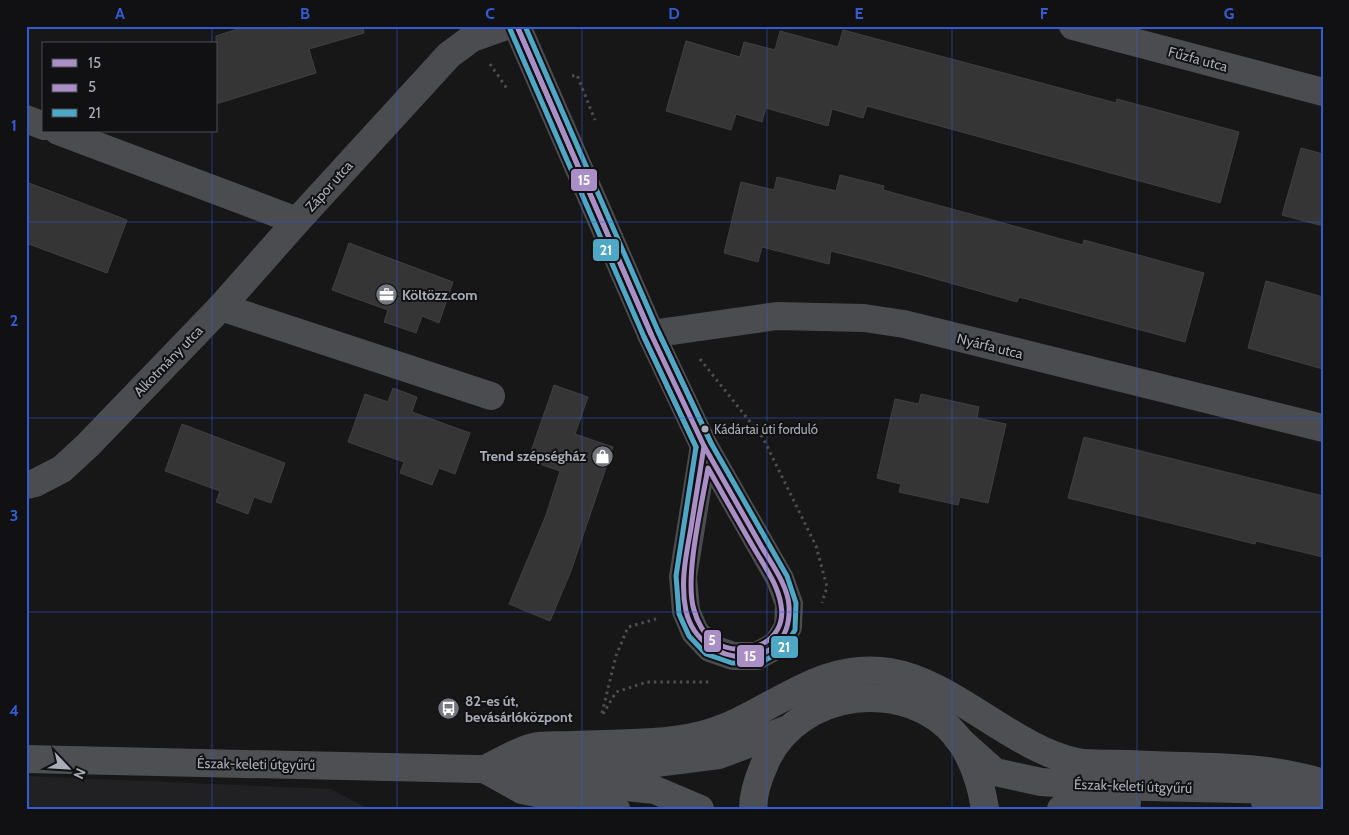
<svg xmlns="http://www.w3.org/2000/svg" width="1349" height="835" font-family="Cabin,sans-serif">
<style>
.built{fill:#212123}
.building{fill:#353536;stroke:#3f4043}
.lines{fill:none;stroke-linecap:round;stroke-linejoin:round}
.path{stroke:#4d4e52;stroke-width:3;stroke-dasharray:2.5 4;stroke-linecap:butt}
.minor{stroke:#4b4c50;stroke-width:28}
.major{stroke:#4d4f52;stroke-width:28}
.bus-1-casing{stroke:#111113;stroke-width:9}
.bus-2-casing{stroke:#111113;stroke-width:9}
.bus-3-casing{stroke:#111113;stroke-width:9}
.bus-1{stroke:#aa8fc6;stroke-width:5}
.bus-2{stroke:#aa8fc6;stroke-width:5}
.bus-3{stroke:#4ea7c5;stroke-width:5}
.grid{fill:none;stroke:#325cd3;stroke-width:1;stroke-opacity:0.55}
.bus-dot{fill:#a8adb8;stroke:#111113;stroke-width:2}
.labels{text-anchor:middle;stroke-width:4;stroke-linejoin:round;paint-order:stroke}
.bus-label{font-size:13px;fill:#a8adb8;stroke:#111113;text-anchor:start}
.street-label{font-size:14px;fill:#a8adb8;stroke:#111113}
.poi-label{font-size:14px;font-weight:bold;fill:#a8adb8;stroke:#111113;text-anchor:start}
.line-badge{stroke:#111113;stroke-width:2}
.badge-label{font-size:14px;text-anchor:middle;font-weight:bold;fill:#fff}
.neatline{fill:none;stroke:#325cd3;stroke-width:2}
.grid-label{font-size:16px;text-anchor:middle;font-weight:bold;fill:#325cd3}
</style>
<rect width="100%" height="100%" fill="#171717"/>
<polygon class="built" points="26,776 331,789 369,809 26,809"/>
<g class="building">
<polygon points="247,26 363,26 364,33 309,49 316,73 216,104 216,36"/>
<polygon points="843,30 1116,103 1117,99 1239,132 1220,203 867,106 863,118 832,109 828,126 766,108 762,122 736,114 731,130 666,111 686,41 740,57 744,42 775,50 780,31 838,47"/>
<polygon points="1301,148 1323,154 1323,226 1282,215"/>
<polygon points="840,175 884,186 883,190 1083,245 1084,240 1204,273 1185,342 1019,297 1017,302 894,267 831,251 829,264 762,247 758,262 724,253 741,182 774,190 777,177 836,191"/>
<polygon points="26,182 127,220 107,273 26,243"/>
<polygon points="349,243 453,282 439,323 422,316 416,333 384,322 388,310 332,290"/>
<polygon points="1266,281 1323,297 1323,369 1248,348"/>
<polygon points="554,385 588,397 575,434 613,447 571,571 550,621 509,604 546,515 560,471 528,460"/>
<polygon points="393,388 417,397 412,412 470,433 455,474 439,468 432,485 400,473 404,462 348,442 365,394 388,402"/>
<polygon points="921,394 979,407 977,418 1006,424 988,503 960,497 958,505 899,492 901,484 877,478 895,399 919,404"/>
<polygon points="182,424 285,463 271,503 254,497 248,514 216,502 220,491 165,471"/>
<polygon points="1084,437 1323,496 1323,557 1256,541 1255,544 1068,498"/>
</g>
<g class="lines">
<g class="path">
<polyline points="490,64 508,90"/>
<polyline points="572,76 577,75 595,120"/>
<polyline points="700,359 763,438 816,546 827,587 822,603"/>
<polyline points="602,713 616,656 628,627 656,619"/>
<polyline points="603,714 616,692 647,682 710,682"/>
</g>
<g class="minor">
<polyline points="517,26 651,334 704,446 780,579 789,604 788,627 777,645 757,656 733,656 710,648 695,632 686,611 683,577 704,446"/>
<polyline points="1073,26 1323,92"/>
<polyline points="26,119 44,126"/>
<polyline points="58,131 297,221 449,55 472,38 506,26"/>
<polyline points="221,307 491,396"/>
<polyline points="651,334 777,316 864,318 904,324 1323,428"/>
<polyline points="26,485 35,483 62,469 88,445 221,307 297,221"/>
</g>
<g class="major">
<polyline points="957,738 995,772 1041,782 1101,786 1286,790"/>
<polyline points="26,759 517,770 656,763 719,755 788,729"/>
<path d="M 485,769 C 500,762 517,751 533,747 C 545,744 561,746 573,745 C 615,743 660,745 701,735 C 769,718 814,660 890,672 C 953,682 1013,749 1077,762 C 1093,765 1113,763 1130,764 C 1193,768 1261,763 1323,783"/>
<polyline points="488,771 522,790 616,809"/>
<polyline points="560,780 655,790 700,809"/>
<polyline points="1265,802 1307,802 1323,799"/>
<path d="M 753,809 C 753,792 759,776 766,761 C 799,689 908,675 958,738 C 974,760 981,783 985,809"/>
<polyline points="1061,809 1074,805 1127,803"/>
</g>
<defs>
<g id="bus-1">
<polyline points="517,26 651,334"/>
<polyline points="517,26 651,334"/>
<polyline points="651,334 704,446"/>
<path d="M 704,446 C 723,479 742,512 760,544 C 770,562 788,585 789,606 C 793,675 700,671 686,611 C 680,583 686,555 691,528 C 695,501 700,473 704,446 Z"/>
</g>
<g id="bus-2">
<polyline points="658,331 711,443"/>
<polyline points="644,337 696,447"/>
<path d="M 708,468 C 724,496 739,523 755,550 C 765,567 778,585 781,605 C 788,643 743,660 714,642 C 704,635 697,621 694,610 C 684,578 702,504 708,468 Z"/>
</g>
<polyline id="bus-3" points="510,29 644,337 696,447 676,576 679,614 689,636 706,654 732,663 760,663 782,651 795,630 796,603 787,576 711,443 658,331 525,26"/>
</defs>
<use href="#bus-1" class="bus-1-casing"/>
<use href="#bus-2" class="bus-2-casing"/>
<use href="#bus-3" class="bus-3-casing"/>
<use href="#bus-1" class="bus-1"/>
<use href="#bus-2" class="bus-2"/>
<use href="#bus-3" class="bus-3"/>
</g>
<path class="grid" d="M 212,26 L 212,44M 397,26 L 397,809M 582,26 L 582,809M 767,26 L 767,809M 952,26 L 952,809M 1137,26 L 1137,809M 212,131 L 212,809M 26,222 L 1323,222M 26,418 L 1323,418M 26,612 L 1323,612"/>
<defs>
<symbol id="office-disc" viewBox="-11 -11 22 22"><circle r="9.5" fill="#757880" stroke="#111113"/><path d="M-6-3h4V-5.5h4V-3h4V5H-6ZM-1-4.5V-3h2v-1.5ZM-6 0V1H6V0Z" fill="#fff"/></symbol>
<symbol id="shop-disc" viewBox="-11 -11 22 22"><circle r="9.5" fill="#757880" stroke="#111113"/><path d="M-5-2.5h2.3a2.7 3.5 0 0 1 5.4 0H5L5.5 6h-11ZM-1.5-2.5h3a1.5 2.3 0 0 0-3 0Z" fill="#fff"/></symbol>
<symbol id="bus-disc" viewBox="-11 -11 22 22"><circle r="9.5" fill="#757880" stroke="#111113"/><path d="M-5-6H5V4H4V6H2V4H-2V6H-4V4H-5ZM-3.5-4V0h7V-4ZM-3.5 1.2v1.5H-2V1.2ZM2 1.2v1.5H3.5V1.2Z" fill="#fff"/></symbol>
</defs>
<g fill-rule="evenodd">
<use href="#office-disc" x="374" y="282" width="25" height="25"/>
<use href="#shop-disc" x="590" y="444" width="25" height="25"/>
<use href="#bus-disc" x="436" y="696" width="25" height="25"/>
</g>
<circle class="bus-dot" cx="705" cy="429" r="4.5"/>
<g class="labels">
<g class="bus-label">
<text x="714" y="434">Kádártai úti forduló</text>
</g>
<g class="street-label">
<text transform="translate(1198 59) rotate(15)" y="5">Fűzfa utca</text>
<text transform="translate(329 186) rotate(-48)" y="5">Zápor utca</text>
<text transform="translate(990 346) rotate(14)" y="5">Nyárfa utca</text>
<text transform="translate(168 361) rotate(-46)" y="5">Alkotmány utca</text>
<text transform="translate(256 764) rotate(1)" y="5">Észak-keleti útgyűrű</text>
<text transform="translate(1133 786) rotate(2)" y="5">Észak-keleti útgyűrű</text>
</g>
<g class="poi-label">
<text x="402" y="300">Költözz.com</text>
<text x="586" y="461" text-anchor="end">Trend szépségház</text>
<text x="465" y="706">82-es út,<tspan x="465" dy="16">bevásárlóközpont</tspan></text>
</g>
</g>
<g class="line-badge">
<rect x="570" y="168" width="28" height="24" rx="5" fill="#aa8fc6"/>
<rect x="592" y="238" width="28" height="24" rx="5" fill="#4ea7c5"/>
<rect x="703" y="629" width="19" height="24" rx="5" fill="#aa8fc6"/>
<rect x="770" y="635" width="29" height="24" rx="5" fill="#4ea7c5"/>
<rect x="736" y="644" width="29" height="24" rx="5" fill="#aa8fc6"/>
</g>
<g class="badge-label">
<text x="584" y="185">15</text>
<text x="606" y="255">21</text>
<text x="712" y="645">5</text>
<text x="784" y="652">21</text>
<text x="750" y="661">15</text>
</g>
<rect width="1349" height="835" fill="none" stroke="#111113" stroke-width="55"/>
<rect x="42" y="42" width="175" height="90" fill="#111113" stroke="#4d4f55"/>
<rect x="52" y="59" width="25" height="8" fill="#aa8fc6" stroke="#4d4f55"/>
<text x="88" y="68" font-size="15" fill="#a8adb8">15</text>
<rect x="52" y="84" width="25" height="8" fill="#aa8fc6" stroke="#4d4f55"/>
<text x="88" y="92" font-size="15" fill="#a8adb8">5</text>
<rect x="52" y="109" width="25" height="8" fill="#4ea7c5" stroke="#4d4f55"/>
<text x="88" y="118" font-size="15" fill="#a8adb8">21</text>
<g transform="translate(68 768) rotate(115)" stroke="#111113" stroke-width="4" paint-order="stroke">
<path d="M0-4L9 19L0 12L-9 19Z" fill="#a8adb8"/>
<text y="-8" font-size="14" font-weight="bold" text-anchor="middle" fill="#a8adb8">N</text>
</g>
<rect x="28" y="28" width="1294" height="780" class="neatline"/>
<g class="grid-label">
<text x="120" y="19">A</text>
<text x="305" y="19">B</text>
<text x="490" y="19">C</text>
<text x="674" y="19">D</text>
<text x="859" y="19">E</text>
<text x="1044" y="19">F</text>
<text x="1229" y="19">G</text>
<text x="14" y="131">1</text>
<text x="14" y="326">2</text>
<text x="14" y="521">3</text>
<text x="14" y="716">4</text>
</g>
</svg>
